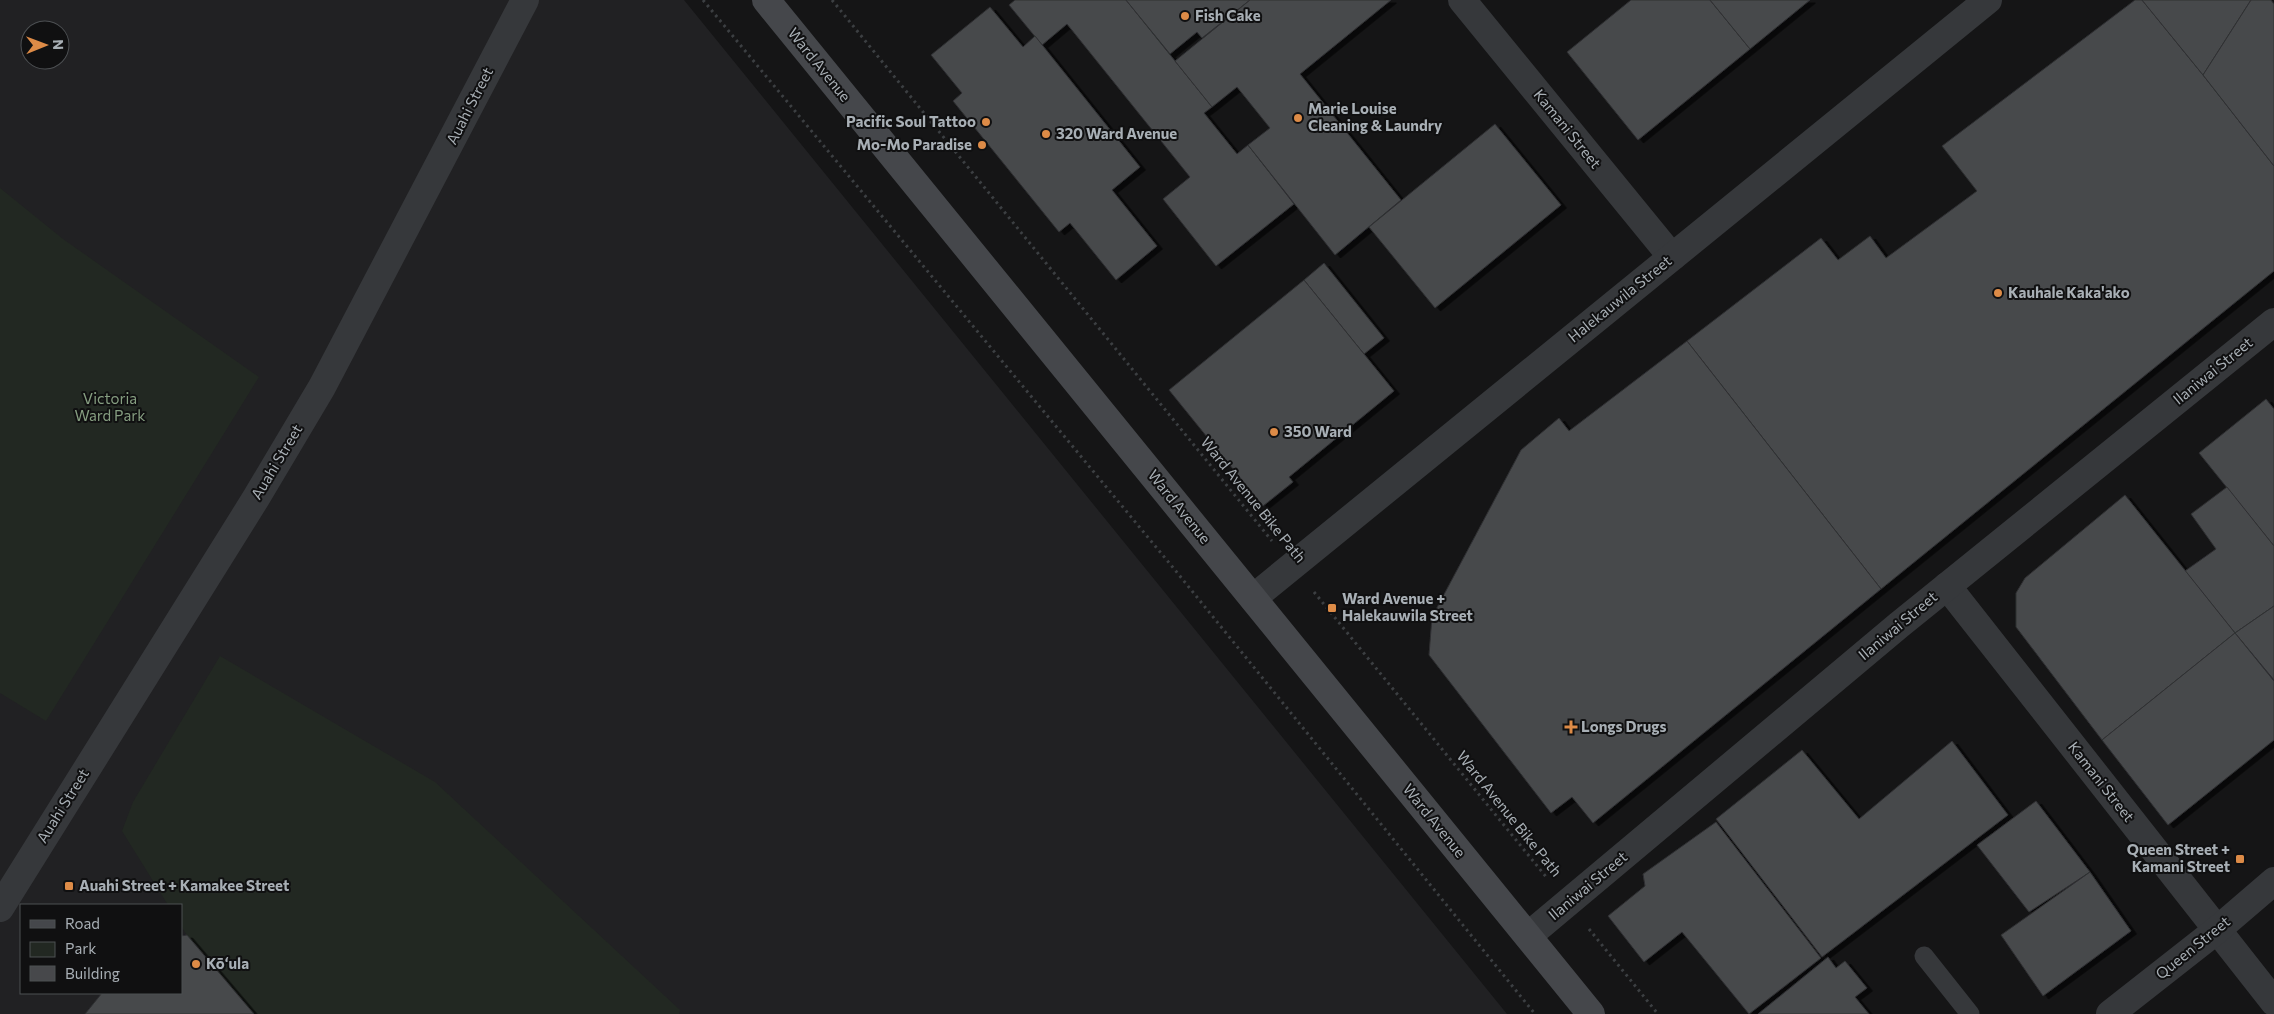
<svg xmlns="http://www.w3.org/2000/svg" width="2274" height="1014" font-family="Commissioner,sans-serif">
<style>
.built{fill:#212123;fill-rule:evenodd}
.green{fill:#222822}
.building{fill:#47484b;stroke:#2f3032;filter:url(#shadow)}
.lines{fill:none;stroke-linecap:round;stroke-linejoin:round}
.path{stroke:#3c3f42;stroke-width:3;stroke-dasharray:2.5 4;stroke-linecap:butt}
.service{stroke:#36383b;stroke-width:19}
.minor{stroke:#36383b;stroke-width:28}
.tertiary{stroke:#36383b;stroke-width:28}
.secondary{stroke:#45474b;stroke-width:28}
.poi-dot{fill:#dd8b47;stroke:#101011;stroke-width:2}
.labels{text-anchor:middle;stroke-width:4;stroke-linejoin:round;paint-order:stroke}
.poi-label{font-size:15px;font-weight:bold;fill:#a8afb5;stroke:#101011;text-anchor:start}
.street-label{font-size:15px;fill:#a8afb5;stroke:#101011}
.park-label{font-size:15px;fill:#869e81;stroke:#101011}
</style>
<defs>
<filter id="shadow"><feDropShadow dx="5.5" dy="3" stdDeviation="0" flood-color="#0009"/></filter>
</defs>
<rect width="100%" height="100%" fill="#151516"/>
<path class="built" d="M 0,0 L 684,0 L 1507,1014 L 0,1014 ZM 30,30 L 60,30 L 60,60 L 30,60 ZM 21,905 L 181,905 L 181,993 L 21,993 Z"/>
<g class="green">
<polygon points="0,188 63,239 259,377 46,721 0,693"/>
<polygon points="220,656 435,782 680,1010 679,1014 254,1014 187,935 181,926 181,905 168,905 122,831 133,802"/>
</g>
<g class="building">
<polygon points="1015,0 1126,0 1212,107 1204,113 1237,154 1248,145 1294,204 1216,266 1163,199 1190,177 1067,24 1042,45 1009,5"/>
<polygon points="1126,0 1250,0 1202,38 1197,32 1170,54"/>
<polygon points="1250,0 1391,0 1300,74 1401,200 1335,255 1248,145 1270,128 1237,87 1212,107 1175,61"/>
<polygon points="1631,0 1710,0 1750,49 1638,140 1567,52"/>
<polygon points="1710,0 1810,0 1750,49"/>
<polygon points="2135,0 2142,0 2203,75 2274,166 2274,271 1881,589 1687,341 1821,238 1838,260 1870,236 1886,258 1977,191 1942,146"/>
<polygon points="2142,0 2251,0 2203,75"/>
<polygon points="2251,0 2271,0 2274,4 2274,166 2203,75"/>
<polygon points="990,7 1023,47 1035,36 1140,167 1112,190 1157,246 1116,280 1070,223 1059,232 953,101 962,93 931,55"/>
<polygon points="1495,124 1561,205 1435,308 1369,227"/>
<polygon points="1324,263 1384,338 1364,354 1304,280"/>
<polygon points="1304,280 1394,391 1289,477 1293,482 1263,506 1169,390"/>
<polygon points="1687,341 1881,589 1593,823 1572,797 1551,813 1429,655 1432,617 1521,450 1559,418 1569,431"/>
<polygon points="2266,399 2274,409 2274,546 2199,453"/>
<polygon points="2227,487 2274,546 2274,606 2235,633 2185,571 2216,549 2191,514"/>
<polygon points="2125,495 2235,633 2102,740 2016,627 2016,593 2025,578"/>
<polygon points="2274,606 2274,680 2235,633"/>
<polygon points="2235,633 2274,681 2274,740 2168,825 2102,740"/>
<polygon points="1952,741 2008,815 1822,957 1716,819 1802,750 1859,819"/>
<polygon points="2036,801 2090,872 2029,912 1977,845"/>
<polygon points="1716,822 1821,958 1749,1014 1682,932 1644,962 1608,916 1645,886 1643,874"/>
<polygon points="2090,872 2131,931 2043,996 2001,935"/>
<polygon points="187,935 254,1014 85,1014 102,993 181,993 181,936"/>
<polygon points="1828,957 1836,968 1845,961 1867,988 1855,997 1869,1014 1758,1014"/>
</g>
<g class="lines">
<g class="path">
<polyline points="703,0 1175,570 1535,1014"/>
<polyline points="832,0 1272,541"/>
<polyline points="1314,592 1547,878"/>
<polyline points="1589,929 1658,1014"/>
</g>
<polyline class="service" points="1924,956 1970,1014"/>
<g class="minor">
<polyline points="1462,0 1672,257"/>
<polyline points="1947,586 2274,1002"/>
<polyline points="1528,936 1899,625 2274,322"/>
</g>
<g class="tertiary">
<polyline points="1253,598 1988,0"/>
<polyline points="0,908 256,498 322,387 525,0"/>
<polyline points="2110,1014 2217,930 2274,881"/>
</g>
<polyline class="secondary" points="766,0 1591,1014"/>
</g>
<g class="poi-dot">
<circle cx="1185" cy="16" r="5"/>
<circle cx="1298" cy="118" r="5"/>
<circle cx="986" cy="122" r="5"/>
<circle cx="1046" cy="134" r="5"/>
<circle cx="982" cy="145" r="5"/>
<circle cx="1998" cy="293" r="5"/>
<circle cx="1274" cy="432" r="5"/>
<rect x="1327" y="603" width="10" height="10" rx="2.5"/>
<path d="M1568.5 719.5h5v5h5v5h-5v5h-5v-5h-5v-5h5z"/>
<rect x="2235" y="854" width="10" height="10" rx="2.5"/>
<rect x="64" y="881" width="10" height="10" rx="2.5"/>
<circle cx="196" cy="964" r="5"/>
</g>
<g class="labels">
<g class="poi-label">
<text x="1195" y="21">Fish Cake</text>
<text x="1308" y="114">Marie Louise<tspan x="1308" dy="17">Cleaning &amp; Laundry</tspan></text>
<text x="976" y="127" text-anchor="end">Pacific Soul Tattoo</text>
<text x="1056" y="139">320 Ward Avenue</text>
<text x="972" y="150" text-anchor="end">Mo-Mo Paradise</text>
<text x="2008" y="298">Kauhale Kaka'ako</text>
<text x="1284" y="437">350 Ward</text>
<text x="1342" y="604">Ward Avenue +<tspan x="1342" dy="17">Halekauwila Street</tspan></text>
<text x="1581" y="732">Longs Drugs</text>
<text x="2230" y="855" text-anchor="end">Queen Street +<tspan x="2230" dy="17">Kamani Street</tspan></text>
<text x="79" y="891">Auahi Street + Kamakee Street</text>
<text x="206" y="969">Kōʻula</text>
</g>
<g class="street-label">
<text transform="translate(819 65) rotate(51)" y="5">Ward Avenue</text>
<text transform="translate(470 106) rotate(-63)" y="5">Auahi Street</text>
<text transform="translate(1567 129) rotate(51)" y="5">Kamani Street</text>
<text transform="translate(1620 299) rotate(-39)" y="5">Halekauwila Street</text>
<text transform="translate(2213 371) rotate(-39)" y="5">Ilaniwai Street</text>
<text transform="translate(277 462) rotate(-59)" y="5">Auahi Street</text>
<text transform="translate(1253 500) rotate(51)" y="5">Ward Avenue Bike Path</text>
<text transform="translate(1179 507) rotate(51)" y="5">Ward Avenue</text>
<text transform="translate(1898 626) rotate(-40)" y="5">Ilaniwai Street</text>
<text transform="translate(2101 782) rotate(52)" y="5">Kamani Street</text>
<text transform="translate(63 806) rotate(-58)" y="5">Auahi Street</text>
<text transform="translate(1509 814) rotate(51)" y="5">Ward Avenue Bike Path</text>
<text transform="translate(1434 821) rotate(51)" y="5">Ward Avenue</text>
<text transform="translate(1588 886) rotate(-40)" y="5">Ilaniwai Street</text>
<text transform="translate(2193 948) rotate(-39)" y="5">Queen Street</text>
</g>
<g class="park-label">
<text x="110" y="404">Victoria<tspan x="110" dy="17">Ward Park</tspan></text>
</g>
</g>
<rect x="20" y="904" width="162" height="90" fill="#101011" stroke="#4d5053"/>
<rect x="30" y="920" width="25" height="8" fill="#45474b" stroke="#4d5053"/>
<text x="65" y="929" font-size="15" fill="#a8afb5">Road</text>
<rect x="30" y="942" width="25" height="15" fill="#222822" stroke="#4d5053"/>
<text x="65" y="954" font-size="15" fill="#a8afb5">Park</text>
<rect x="30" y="966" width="25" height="15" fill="#47484b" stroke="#4d5053"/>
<text x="65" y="979" font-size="15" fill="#a8afb5">Building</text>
<g transform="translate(45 45) rotate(89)"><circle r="24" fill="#101011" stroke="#4d5053"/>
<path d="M0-4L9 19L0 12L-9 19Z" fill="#dd8b47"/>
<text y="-8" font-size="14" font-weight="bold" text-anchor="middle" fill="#a8afb5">N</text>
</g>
</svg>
